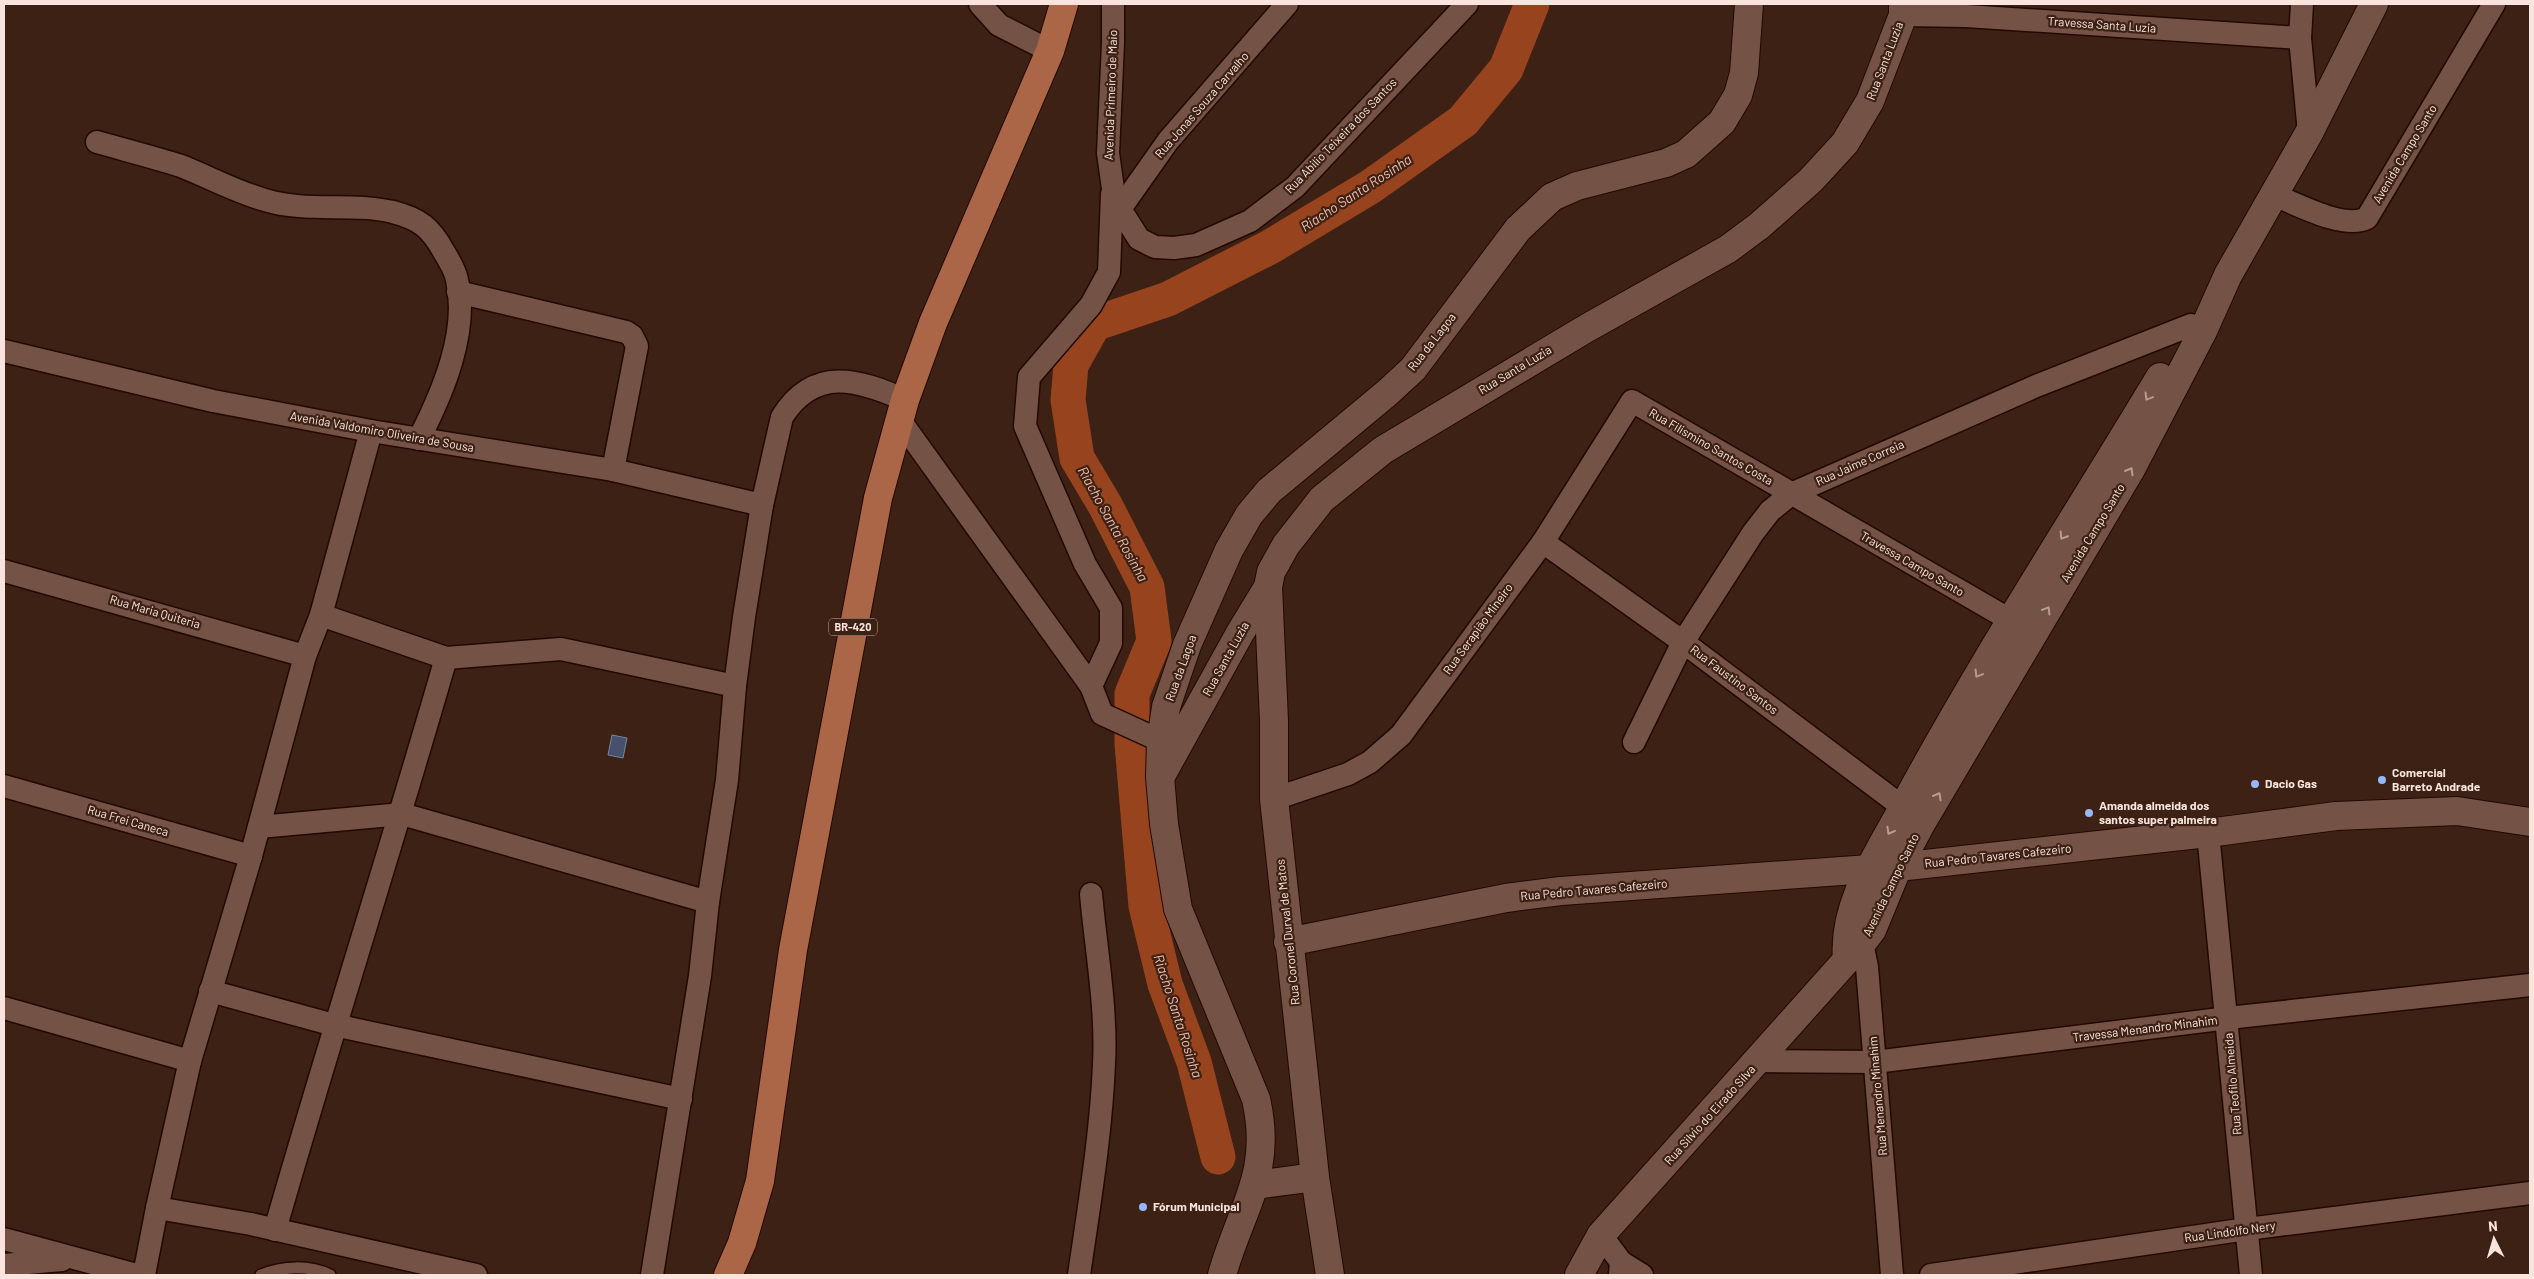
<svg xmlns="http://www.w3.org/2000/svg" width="2534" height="1279" font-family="Barlow,sans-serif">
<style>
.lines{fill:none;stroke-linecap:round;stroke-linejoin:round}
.river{stroke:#97441e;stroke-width:35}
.building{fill:#45516d;stroke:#7684a3}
.service-casing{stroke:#230901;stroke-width:14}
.minor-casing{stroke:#230901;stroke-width:25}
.tertiary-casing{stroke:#230901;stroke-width:30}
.primary-casing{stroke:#230901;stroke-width:30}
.service{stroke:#745346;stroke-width:11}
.minor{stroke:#745346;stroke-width:22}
.tertiary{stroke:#745346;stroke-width:28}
.primary{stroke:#ab6547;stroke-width:28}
.oneway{stroke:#b69c92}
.poi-dot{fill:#96b6fd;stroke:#3e2115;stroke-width:2}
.labels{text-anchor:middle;stroke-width:4.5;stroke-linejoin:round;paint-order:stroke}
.shield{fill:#3e2115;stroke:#c1aaa1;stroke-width:1}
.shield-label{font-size:11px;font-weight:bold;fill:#f9e5dd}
.street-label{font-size:12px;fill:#f9e5dd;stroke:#3e2115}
.poi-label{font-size:12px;font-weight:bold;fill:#f9e5dd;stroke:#3e2115;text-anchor:start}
.water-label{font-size:14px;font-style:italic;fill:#efc0ad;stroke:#3e2115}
</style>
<rect width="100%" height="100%" fill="#3e2115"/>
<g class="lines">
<polyline class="river" points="1218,1157 1194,1062 1165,984 1146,906 1132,744 1132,694 1154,641 1147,587 1105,505 1077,458 1068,400 1071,365 1094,324 1168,299 1270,247 1370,187 1463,121 1506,69 1532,4"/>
</g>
<polygon class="building" points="612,735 627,738 623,758 608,755"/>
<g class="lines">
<defs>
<path id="service" d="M 261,1275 C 283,1266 309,1265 330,1275"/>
<g id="minor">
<polyline points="980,4 999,25 1050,51"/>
<polyline points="1113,4 1113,43 1108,153 1113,189 1120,209 1139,239 1155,247 1174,248 1196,245 1250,221 1295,187 1467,4"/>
<polyline points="2302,4 2300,38 2309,133"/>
<polyline points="1903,15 1966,16 2300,38"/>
<path d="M 97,142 C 125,150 153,157 181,166 C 209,177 236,192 265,200 C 307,213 351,202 393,212 C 420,219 431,228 444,252 C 449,261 455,269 457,280 C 469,332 442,394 419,439"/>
<path d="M 2274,195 C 2297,204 2344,230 2367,218 L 2494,4"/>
<polyline points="1120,209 1168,141 1287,4"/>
<polyline points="458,292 626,332 632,336 637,346 613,470"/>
<polyline points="4,351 213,401 371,431 613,470 762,505"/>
<polyline points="899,419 1091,686 1102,714 1161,741"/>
<polyline points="1543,542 1683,642 1916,817"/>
<polyline points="4,571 305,656"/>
<polyline points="321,615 446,658 561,649 735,686"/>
<polyline points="1091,686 1111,643 1111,608 1085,564 1025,426 1029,377 1091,305 1109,272 1112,194"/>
<polyline points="1634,742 1683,642 1753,533 1770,511 1791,494 2036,386 2191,325 2203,331"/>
<polyline points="4,786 251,856"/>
<polyline points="1274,799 1348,774 1370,762 1401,735 1543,542 1632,401 2024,628"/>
<polyline points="259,827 402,814 708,902"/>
<polyline points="2208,833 2251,1275"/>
<polyline points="1856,931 1862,943 1867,967 1892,1275"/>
<polyline points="210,991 334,1025 681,1099"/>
<polyline points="4,1008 190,1061"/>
<polyline points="1759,1061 1875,1062 2228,1018 2530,985"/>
<polyline points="157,1208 251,1224 476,1275"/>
<path d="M 275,1230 C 330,1038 391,849 446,658"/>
<polyline points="1601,1235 1621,1262 1620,1275"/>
<polyline points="4,1239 137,1275"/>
<polyline points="1621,1262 1642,1275"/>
<polyline points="4,1265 62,1260"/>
<polyline points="144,1275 157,1208 190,1061 251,856 305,656 321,615 371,431"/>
<path d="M 652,1275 L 700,976 L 708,902 L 727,780 L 735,686 L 744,617 L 762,505 L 782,417 C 814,366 858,379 905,400"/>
<path d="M 1079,1275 C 1089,1206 1101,1135 1104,1064 C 1107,1009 1096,950 1091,894"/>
<polyline points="1931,1275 2247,1229 2530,1193"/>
</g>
<g id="tertiary">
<polyline points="1268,587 1274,721 1274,799 1315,1177 1330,1275"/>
<polyline points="1162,774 1240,633 1268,587 1271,572 1286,545 1322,499 1383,450 1587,328 1728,249 1759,226 1811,180 1845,143 1870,101 1903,15 1903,4"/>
<polyline points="1288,942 1506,898 1561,891 1898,867 2208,833 2336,816 2457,811 2530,822"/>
<path d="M 1847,959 C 1842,905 1879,852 1904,806 C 1983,659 2074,520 2160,377"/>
<polyline points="1255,1185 1315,1177"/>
<path d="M 1222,1275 C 1241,1208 1273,1173 1256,1099 L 1178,909 L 1164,824 L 1160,777 L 1161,741 L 1166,707 L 1187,645 L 1229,550 L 1249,515 L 1269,491 L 1387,393 L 1413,369 L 1518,229 L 1552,197 L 1577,186 L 1666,163 L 1686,154 L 1722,122 L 1738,95 L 1744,73 L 1749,4"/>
<polyline points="1579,1275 1601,1235 1862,943 1872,930 1898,867 1922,822 2131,469 2203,331 2228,275 2309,133 2374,4"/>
</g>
<polyline id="primary" points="728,1275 742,1243 760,1181 793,950 878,498 905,400 933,323 1050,51 1064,4"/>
</defs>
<use href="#service" class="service-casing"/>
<use href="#minor" class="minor-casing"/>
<use href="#tertiary" class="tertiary-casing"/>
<use href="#primary" class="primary-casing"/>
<use href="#service" class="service"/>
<use href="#minor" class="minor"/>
<use href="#tertiary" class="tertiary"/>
<use href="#primary" class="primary"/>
</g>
<defs><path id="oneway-chevron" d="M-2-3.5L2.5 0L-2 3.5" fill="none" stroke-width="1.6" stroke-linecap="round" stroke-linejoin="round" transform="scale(1.25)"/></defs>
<g class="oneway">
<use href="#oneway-chevron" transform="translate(2148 397) rotate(121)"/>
<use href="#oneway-chevron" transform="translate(2130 471) rotate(-60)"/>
<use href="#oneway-chevron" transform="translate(2063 536) rotate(122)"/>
<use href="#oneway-chevron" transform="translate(2047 610) rotate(-59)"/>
<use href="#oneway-chevron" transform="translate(1978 674) rotate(121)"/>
<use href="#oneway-chevron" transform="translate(1938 796) rotate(-60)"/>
<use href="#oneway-chevron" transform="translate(1890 831) rotate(119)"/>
</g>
<g class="poi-dot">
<circle cx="2382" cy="780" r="5"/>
<circle cx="2255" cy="784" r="5"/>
<circle cx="2089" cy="813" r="5"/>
<circle cx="1143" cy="1207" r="5"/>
</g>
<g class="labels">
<rect class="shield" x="829" y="618.5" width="48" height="17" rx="4"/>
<g class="shield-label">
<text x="853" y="631">BR-420</text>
</g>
<g class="street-label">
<text transform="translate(2102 25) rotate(4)" y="4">Travessa Santa Luzia</text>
<text transform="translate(1885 61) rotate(-69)" y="4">Rua Santa Luzia</text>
<text transform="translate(1111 95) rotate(-88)" y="4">Avenida Primeiro de Maio</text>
<text transform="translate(1202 105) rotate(-49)" y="4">Rua Jonas Souza Carvalho</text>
<text transform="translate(1341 136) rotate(-46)" y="4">Rua Abilio Teixeira dos Santos</text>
<text transform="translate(2405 154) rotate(-59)" y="4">Avenida Campo Santo</text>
<text transform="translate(1432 342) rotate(-52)" y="4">Rua da Lagoa</text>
<text transform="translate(1515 370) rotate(-31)" y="4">Rua Santa Luzia</text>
<text transform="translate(382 432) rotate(10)" y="4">Avenida Valdomiro Oliveira de Sousa</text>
<text transform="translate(1711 447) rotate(30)" y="4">Rua Filismino Santos Costa</text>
<text transform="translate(1860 463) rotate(-24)" y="4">Rua Jaime Correia</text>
<text transform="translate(2093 533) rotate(-59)" y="4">Avenida Campo Santo</text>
<text transform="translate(1912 564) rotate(30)" y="4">Travessa Campo Santo</text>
<text transform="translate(155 612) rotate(16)" y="4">Rua Maria Quiteria</text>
<text transform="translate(1478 629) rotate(-54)" y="4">Rua Serapião Mineiro</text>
<text transform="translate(1226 659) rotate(-61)" y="4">Rua Santa Luzia</text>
<text transform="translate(1181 668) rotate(-70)" y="4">Rua da Lagoa</text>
<text transform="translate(1734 680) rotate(37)" y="4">Rua Faustino Santos</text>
<text transform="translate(128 821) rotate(16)" y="4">Rua Frei Caneca</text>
<text transform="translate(1998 856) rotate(-6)" y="4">Rua Pedro Tavares Cafezeiro</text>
<text transform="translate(1891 885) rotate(-64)" y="4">Avenida Campo Santo</text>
<text transform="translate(1594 890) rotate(-5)" y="4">Rua Pedro Tavares Cafezeiro</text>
<text transform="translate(1288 932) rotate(-96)" y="4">Rua Coronel Durval de Matos</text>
<text transform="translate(2145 1029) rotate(-7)" y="4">Travessa Menandro Minahim</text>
<text transform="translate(2233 1084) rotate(-95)" y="4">Rua Teofilo Almeida</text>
<text transform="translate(1878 1096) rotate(-95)" y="4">Rua Menandro Minahim</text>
<text transform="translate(1710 1115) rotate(-48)" y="4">Rua Silvio do Eirado Silva</text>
<text transform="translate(2230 1232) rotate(-8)" y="4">Rua Lindolfo Nery</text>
</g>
<g class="poi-label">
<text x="2392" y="777">Comercial<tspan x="2392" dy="14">Barreto Andrade</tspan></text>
<text x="2265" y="788">Dacio Gas</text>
<text x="2099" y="810">Amanda almeida dos<tspan x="2099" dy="14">santos super palmeira</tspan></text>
<text x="1153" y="1211">Fórum Municipal</text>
</g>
<g class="water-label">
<text transform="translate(1356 193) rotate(-33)" y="5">Riacho Santa Rosinha</text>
<text transform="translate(1113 524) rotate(61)" y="5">Riacho Santa Rosinha</text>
<text transform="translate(1178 1016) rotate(72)" y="5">Riacho Santa Rosinha</text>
</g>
</g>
<rect width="2534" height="1279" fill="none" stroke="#f9e5dd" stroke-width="10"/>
<g transform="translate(2494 1239) rotate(355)" stroke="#3e2115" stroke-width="4" paint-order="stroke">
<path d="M0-4L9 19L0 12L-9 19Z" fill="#f9e5dd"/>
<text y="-8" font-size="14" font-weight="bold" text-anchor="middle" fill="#f9e5dd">N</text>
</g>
</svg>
